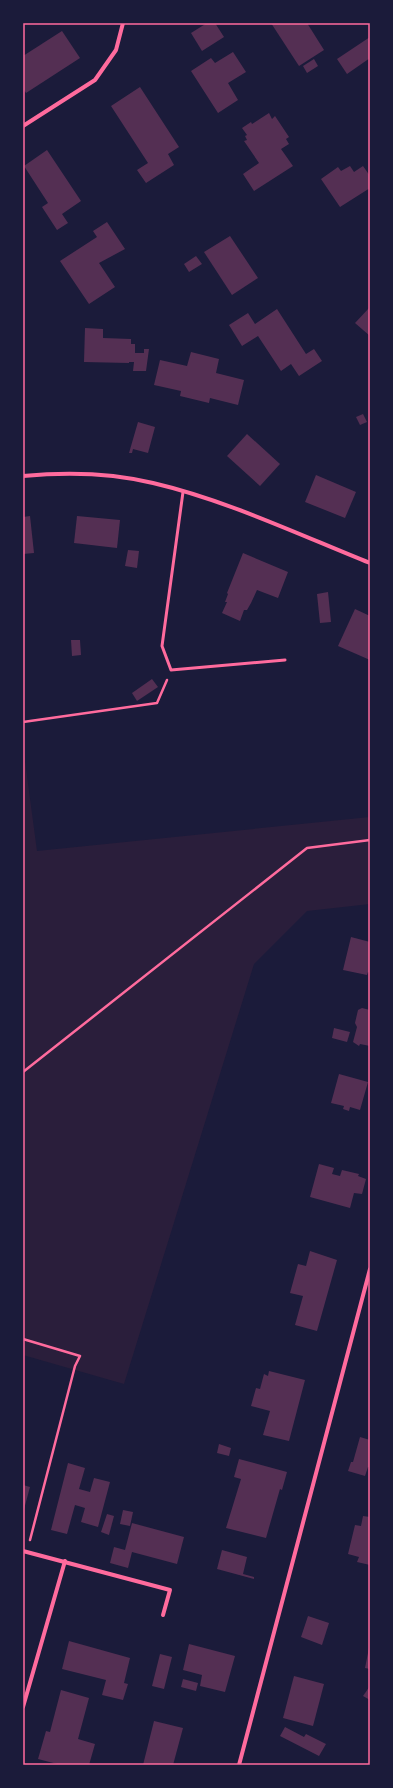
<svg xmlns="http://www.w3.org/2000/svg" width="393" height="1788" font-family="'Noto Sans',sans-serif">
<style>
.green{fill:#2a1e3b}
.building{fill:#542f53}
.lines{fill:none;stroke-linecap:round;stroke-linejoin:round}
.path{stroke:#ff6b9d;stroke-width:2.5}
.service{stroke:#ff6b9d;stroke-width:3}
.minor{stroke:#ff6b9d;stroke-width:4}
.neatline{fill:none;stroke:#ff6b9d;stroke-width:1.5}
</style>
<rect width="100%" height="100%" fill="#1b1b3a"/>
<polygon class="green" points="23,746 37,851 370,817 370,904 307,911 254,964 124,1384 23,1355"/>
<g class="building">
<polygon points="207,23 215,23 224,37 202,51 191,33"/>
<polygon points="271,23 307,23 324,50 299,66"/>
<polygon points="62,31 80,58 26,93 23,88 23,56"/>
<polygon points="370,37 370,58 347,74 337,59"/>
<polygon points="233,52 246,72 228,83 238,100 218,113 191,71 211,58 215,63"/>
<polygon points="314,59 318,66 307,73 303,66"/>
<polygon points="140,87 179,147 168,154 174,165 146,183 137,170 148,163 111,106"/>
<polygon points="269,113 272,119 275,116 289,137 286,139 289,144 281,149 293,166 254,191 243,174 259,163 244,141 247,140 245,136 247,135 242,128 251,122 252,124"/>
<polygon points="47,150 81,201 62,214 68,223 57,230 42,207 48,203 24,166"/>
<polygon points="350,166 354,172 363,166 370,176 370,188 340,207 321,179 338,167 341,171"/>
<polygon points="107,222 125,249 99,263 115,287 89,304 60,261 97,237 93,231"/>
<polygon points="230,236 258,278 232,295 204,252"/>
<polygon points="196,256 202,264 189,272 184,264"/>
<polygon points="370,307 370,336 355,323"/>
<polygon points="277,309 306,354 314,349 322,361 299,376 291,364 281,371 258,336 242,346 229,325 248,313 255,324"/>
<polygon points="85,328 103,329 103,338 131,339 131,344 135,344 135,353 144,353 144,349 149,349 146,371 133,371 134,362 129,362 129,363 84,362"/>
<polygon points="191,352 219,359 216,373 244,380 238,405 210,398 209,403 180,396 181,391 154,385 160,360 187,366"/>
<polygon points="363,414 367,422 360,425 356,417"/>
<polygon points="138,422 155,427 148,453 133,449 132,453 129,453"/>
<polygon points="247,434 280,464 260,486 227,456"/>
<polygon points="316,475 356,492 345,518 305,502"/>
<polygon points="30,516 34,553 23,554 23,517"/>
<polygon points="77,516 120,520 117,548 74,543"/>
<polygon points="128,550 139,551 137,568 125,566"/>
<polygon points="243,553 288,572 278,598 257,590 251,603 247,610 244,610 240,621 222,613 227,602 225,602 228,594 227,593"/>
<polygon points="328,592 331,622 320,623 317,594"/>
<polygon points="355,609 370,616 370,660 338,646"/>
<polygon points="71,640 80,640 81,655 72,656"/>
<polygon points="152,679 158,687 137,701 132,693"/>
<polygon points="351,937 370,942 370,973 368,972 367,975 343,970"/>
<polygon points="362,1008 370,1010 370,1046 360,1044 359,1046 353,1042 357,1027 355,1023 358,1010"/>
<polygon points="334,1028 350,1032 347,1042 332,1038"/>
<polygon points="339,1074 368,1082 360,1110 350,1107 349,1111 343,1109 344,1106 331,1103"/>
<polygon points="319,1164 334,1168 332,1174 340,1176 342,1170 359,1174 358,1176 366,1179 362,1194 354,1193 350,1208 310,1197"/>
<polygon points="310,1251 337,1260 317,1331 295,1325 303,1296 290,1293 298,1264 306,1266"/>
<polygon points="269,1371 305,1380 289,1441 263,1435 270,1411 251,1406 256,1388 260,1389 264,1374 268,1376"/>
<polygon points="360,1437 370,1440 370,1467 368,1467 365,1476 348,1471 351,1462 353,1462"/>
<polygon points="219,1444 231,1448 229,1456 217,1453"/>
<polygon points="239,1459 287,1472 282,1490 280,1489 266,1538 226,1528 241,1479 234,1477"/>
<polygon points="68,1463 85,1468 79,1489 90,1492 94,1478 110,1482 98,1527 81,1522 85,1508 75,1505 67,1534 51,1530"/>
<polygon points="23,1485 30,1487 23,1513"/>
<polygon points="123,1510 133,1512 130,1526 120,1524"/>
<polygon points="107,1514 114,1516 109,1535 101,1532"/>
<polygon points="363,1516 370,1517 370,1565 357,1562 359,1557 348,1554 355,1525 361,1526"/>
<polygon points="132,1523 184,1537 177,1564 132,1552 128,1568 110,1563 114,1547 125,1550"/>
<polygon points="222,1550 247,1557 243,1574 254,1577 254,1579 217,1569"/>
<polygon points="308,1616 329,1623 322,1645 301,1637"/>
<polygon points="69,1641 130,1658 124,1683 128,1684 123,1700 102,1695 106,1680 62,1669"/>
<polygon points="189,1644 235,1656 225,1692 200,1686 202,1675 183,1670"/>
<polygon points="369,1648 370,1648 370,1669 365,1668"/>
<polygon points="160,1654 172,1657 164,1689 152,1686"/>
<polygon points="294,1676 324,1684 313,1726 283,1718"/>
<polygon points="183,1679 198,1683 196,1691 181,1687"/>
<polygon points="370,1686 370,1700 363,1696"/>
<polygon points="61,1690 89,1698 78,1739 95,1744 89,1765 61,1765 38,1759 46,1731 50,1732"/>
<polygon points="154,1721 183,1728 173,1765 143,1765"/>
<polygon points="285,1727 304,1737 306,1734 326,1744 319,1756 280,1736"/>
</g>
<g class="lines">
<g class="path">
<polyline points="23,722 157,703 167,680"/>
<polyline points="23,1072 307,848 370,840"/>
<polyline points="23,1339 80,1356 75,1366 30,1540"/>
</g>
<polyline class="service" points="183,492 162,646 171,670 285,660"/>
<g class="minor">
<polyline points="23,126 95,80 116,50 123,23"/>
<path d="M 23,476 C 65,472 112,473 153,483 C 226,500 300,535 370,563"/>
<polyline points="23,1551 170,1590 163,1615"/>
<polyline points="23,1707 65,1561"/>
<polyline points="239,1765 370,1269"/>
</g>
</g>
<rect width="393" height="1788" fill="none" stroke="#1b1b3a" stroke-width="48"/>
<rect x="24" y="24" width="345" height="1740" class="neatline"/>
</svg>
